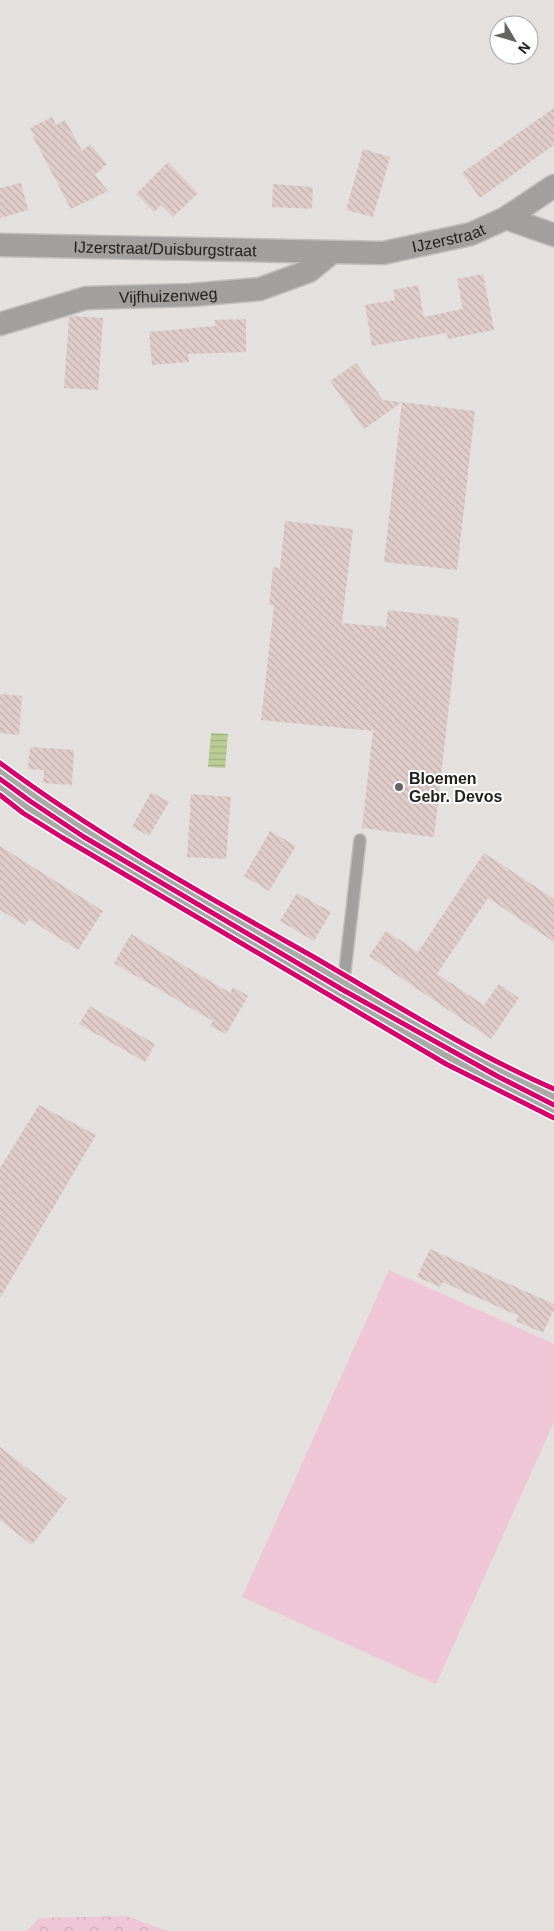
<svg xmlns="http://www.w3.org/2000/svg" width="554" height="1931" font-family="Helvetica,sans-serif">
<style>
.green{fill:#efc6d5}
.forest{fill:url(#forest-crowns)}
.water{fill:url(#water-rules)}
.building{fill:url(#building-back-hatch)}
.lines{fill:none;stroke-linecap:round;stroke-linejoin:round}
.lane-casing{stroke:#c0bebc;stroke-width:14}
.street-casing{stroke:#c0bebc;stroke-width:25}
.secondary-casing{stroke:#c0bebc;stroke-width:30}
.lane{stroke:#a2a09f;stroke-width:11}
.street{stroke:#a2a09f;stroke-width:22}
.secondary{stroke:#aba9a7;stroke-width:28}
.cycleway-casing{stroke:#fff;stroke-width:8}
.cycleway{stroke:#d6006c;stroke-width:5}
.poi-dot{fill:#666462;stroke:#fff;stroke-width:2}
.labels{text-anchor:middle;stroke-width:4;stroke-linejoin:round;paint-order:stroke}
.street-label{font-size:16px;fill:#23211f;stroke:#fff}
.poi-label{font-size:16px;font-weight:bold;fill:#23211f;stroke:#fff;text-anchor:start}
</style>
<defs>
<pattern id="forest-crowns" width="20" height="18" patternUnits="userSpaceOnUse" patternTransform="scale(1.25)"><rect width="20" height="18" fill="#efc6d5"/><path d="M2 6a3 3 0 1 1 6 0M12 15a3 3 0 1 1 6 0" fill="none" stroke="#cdaab6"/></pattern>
<pattern id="water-rules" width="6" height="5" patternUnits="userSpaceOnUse" patternTransform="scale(1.25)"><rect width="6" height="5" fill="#b8cc94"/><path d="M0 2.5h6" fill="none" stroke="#9eaf7f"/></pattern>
<pattern id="building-back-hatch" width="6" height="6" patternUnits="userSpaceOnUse" patternTransform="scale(1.25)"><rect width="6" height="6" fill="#e0cdca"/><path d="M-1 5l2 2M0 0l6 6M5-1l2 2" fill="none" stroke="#c0b0ad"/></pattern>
</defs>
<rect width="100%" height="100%" fill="#e3e0dd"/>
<polygon class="green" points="389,1270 554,1344 554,1422 436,1684 242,1597"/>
<polygon class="forest" points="126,1916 167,1931 27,1931 39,1918"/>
<polygon class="water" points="211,733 228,734 225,768 208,767"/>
<g class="building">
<polygon points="554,108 554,145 480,198 462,173"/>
<polygon points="52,117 56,125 65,120 82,151 90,144 107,164 95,175 108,191 71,209 33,137 35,136 30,128"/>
<polygon points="363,149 390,157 373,217 346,210"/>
<polygon points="168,162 198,193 173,217 161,205 154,212 136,194"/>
<polygon points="21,183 28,210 0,218 0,188"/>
<polygon points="273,184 313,187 312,209 272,207"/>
<polygon points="483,274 494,330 448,339 447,333 372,346 365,305 395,300 393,290 418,285 424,317 463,309 457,279"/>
<polygon points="72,316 103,318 98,390 64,388 69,317"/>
<polygon points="246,319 246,352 188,354 189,362 152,365 149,332 215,326 215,320"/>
<polygon points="356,363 383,400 475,411 457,570 384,562 402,402 364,429 330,381"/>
<polygon points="285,521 353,529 342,623 386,627 388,610 459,618 434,837 362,828 373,731 261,720 274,605 269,605 273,567 280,568"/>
<polygon points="0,694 22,696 19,735 0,733"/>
<polygon points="30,747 74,750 72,785 43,783 44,770 28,769"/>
<polygon points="151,792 169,802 149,836 132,827"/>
<polygon points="191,794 231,797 226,859 187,857"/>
<polygon points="270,831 296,846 269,891 244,876"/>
<polygon points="0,846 103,911 78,950 29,919 25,925 0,910"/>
<polygon points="484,853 554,899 554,942 488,898 437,974 484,1005 499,984 519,998 491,1039 369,956 386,931 418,952"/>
<polygon points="297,893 331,912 314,941 280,921"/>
<polygon points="131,934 230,993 233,987 248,996 226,1034 210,1026 213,1021 114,963"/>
<polygon points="90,1006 155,1044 145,1062 79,1024"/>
<polygon points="39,1105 96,1135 0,1298 0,1168"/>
<polygon points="430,1249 554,1304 554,1309 543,1333 516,1321 519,1316 443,1282 440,1287 417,1277"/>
<polygon points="0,1447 67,1499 32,1545 0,1520"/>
</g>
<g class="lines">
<defs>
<polyline id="lane" points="343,988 360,840"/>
<g id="street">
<polyline points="506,218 554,235"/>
<path id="s1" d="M 0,245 L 383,253 L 471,234 L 506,218 L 554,186"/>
<path id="s2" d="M 0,324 L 86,298 L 191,295 L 260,289 L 309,271 L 331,253"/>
</g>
<polyline id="secondary" points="0,779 30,801 84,837 343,990 497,1076 554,1105"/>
</defs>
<use href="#lane" class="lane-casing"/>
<use href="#street" class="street-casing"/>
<use href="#secondary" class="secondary-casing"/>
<use href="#lane" class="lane"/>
<use href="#street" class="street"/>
<use href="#secondary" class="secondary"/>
<defs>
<g id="cycleway">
<path d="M 0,763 C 98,836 206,896 312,956 C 391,1002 470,1052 554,1089"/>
<polyline points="0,779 30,801 84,837 343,990 497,1076 554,1105"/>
<polyline points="0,795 23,813 63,838 446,1064 554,1118"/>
</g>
</defs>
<use href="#cycleway" class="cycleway-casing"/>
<use href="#cycleway" class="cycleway"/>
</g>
<circle class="poi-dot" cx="399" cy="787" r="5"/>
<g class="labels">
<g class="street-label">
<text dy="6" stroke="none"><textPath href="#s1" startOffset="450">IJzerstraat</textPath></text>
<text dy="6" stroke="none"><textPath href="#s1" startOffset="165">IJzerstraat/Duisburgstraat</textPath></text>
<text dy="6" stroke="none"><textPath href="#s2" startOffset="172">Vijfhuizenweg</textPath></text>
</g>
<g class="poi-label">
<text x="409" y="784">Bloemen<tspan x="409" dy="18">Gebr. Devos</tspan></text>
</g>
</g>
<g transform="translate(514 40) rotate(128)"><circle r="24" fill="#ffffff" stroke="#a7a6a5"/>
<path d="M0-4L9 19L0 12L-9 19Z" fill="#666462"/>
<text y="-8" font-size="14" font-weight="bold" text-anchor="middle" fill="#23211f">N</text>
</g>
</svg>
